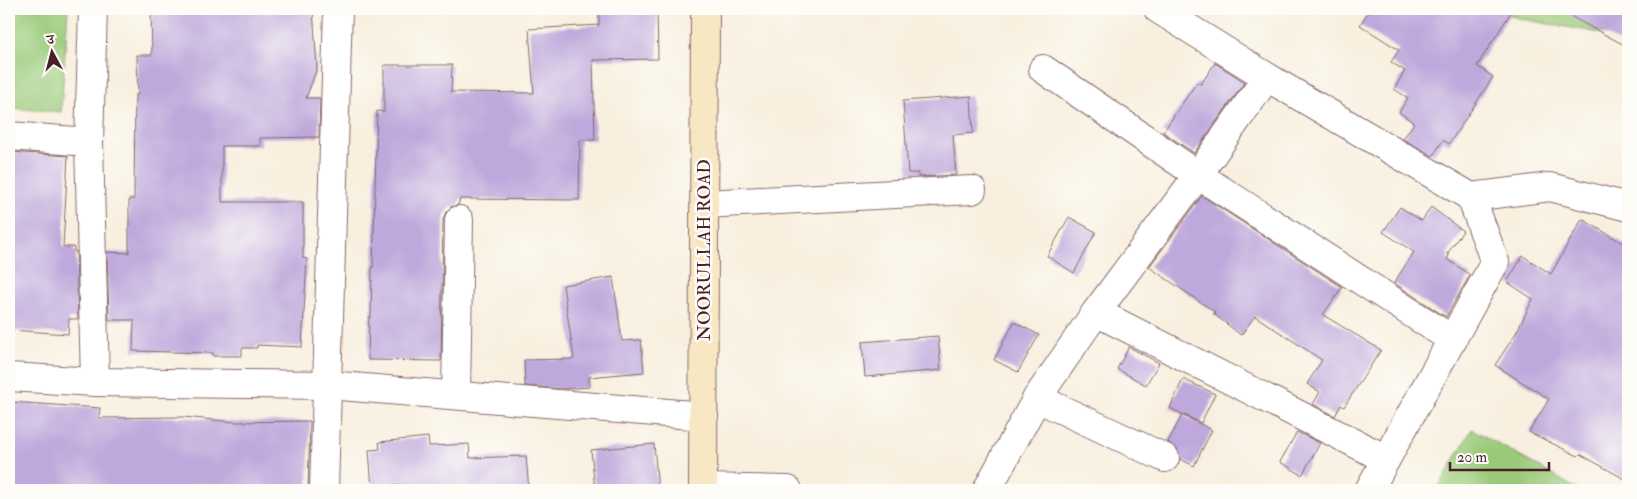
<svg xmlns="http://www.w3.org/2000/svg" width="1637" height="499" font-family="'IM FELL Double Pica','Noto Serif Devanagari',serif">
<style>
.green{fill:#9aca79;stroke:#727452}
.building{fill:#bfa9dc}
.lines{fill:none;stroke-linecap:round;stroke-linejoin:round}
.street-casing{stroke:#87686a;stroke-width:30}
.secondary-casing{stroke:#87686a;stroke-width:30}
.street{stroke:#fff;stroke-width:28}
.secondary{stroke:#f7e8c3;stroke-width:28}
.labels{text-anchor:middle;stroke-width:5;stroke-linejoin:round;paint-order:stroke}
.street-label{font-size:18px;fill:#4a1f2b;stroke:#fdfcf7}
</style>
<rect width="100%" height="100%" fill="#fdfcf7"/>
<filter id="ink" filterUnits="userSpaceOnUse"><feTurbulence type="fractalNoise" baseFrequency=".02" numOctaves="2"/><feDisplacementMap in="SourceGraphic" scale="10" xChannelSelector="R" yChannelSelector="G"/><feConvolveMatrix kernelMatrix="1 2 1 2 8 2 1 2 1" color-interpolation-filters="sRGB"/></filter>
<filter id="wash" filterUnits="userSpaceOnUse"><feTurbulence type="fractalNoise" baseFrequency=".0096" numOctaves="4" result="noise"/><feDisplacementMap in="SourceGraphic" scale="20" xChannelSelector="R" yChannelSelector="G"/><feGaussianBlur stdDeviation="1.12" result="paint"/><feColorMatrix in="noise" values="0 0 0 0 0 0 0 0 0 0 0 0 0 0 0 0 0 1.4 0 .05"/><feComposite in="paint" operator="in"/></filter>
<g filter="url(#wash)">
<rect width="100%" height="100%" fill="#f8efde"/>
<g class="green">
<polygon points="9,9 68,9 61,112 9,108"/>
<polygon points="1490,9 1628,9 1628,38 1521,19"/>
<polygon points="1472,429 1579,490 1437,490"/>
</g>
<g id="blocks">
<g class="building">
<polygon points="151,9 313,9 317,68 306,98 320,98 319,137 260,138 260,146 222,146 222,202 303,202 303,258 307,259 302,347 257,345 257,348 242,348 242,356 213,356 213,353 133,351 134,320 109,320 107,252 129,253 129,199 134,199 135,95 138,95 137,55 152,55"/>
<polygon points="599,9 657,9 658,59 593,60 595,140 580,140 579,200 460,199 458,205 451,207 446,212 443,220 441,361 368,360 369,317 371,317 372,268 373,268 377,111 384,112 384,65 452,65 451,92 534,93 529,29 599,25"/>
<polygon points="1370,9 1513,9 1477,66 1493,77 1449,144 1443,140 1433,156 1403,139 1414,123 1399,112 1408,98 1394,89 1405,71 1391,62 1399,50 1360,25"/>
<polygon points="1557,9 1628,9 1628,47"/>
<polygon points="1215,63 1245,82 1194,153 1163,132 1197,82 1201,84"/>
<polygon points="971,96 973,133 953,135 956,175 918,177 918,173 908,173 903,101"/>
<polygon points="9,152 68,156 63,247 74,247 74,251 76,251 78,319 69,319 68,334 9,330"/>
<polygon points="1202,196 1342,287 1323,315 1381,350 1344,407 1341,405 1335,416 1313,404 1320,392 1307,384 1322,360 1255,316 1241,335 1214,314 1215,312 1149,267"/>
<polygon points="1400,207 1422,221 1431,207 1463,231 1447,254 1449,255 1447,259 1470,275 1446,317 1394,283 1414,252 1383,232"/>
<polygon points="1069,217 1096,232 1074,273 1047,256"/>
<polygon points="1582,219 1628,246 1628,481 1580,454 1578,456 1529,432 1549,399 1495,365 1516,333 1533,299 1507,282 1523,256 1551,274"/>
<polygon points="613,277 622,341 641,340 644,372 589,377 589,387 561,389 525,386 524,360 574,359 563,285"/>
<polygon points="1014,322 1039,335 1018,372 994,360"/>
<polygon points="938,336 941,370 865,377 862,342"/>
<polygon points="1129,347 1159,363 1146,385 1117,369"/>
<polygon points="1183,379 1215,394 1201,423 1170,408"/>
<polygon points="9,402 100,408 99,418 183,417 235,422 310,421 308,490 267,490 267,486 221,490 9,490"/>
<polygon points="1182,415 1212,430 1194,466 1180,459 1177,449 1168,442"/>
<polygon points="1297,432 1320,443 1302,475 1280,462"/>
<polygon points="428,437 429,446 469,444 470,458 526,456 529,490 408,490 408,485 372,488 369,450 380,449 379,442"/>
<polygon points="654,444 658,490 595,490 591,450"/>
</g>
</g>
</g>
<g filter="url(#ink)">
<use href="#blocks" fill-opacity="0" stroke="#87686a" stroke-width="1"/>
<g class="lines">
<defs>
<g id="street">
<polyline points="93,9 89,142 95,382"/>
<polyline points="1158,9 1267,77 1471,197 1550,187 1628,207"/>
<polyline points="1043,69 1198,175 1453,340"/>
<polyline points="9,136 89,142"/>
<polyline points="705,204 972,190"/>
<polyline points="1096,312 1386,459"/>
<polyline points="9,377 95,382 328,385 704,416"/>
<polyline points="456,395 459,220"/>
<polyline points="1037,398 1165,458"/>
<polyline points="703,488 788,490"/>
<polyline points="324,490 338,9"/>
<polyline points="987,490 1037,398 1096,312 1198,175 1267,77"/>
<polyline points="1369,490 1495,262 1471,197"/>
</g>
<polyline id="secondary" points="703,490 705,9"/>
</defs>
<use href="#street" class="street-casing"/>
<use href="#secondary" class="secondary-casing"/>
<use href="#street" class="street"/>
<use href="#secondary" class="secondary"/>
</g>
</g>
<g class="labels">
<g class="street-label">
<text transform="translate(704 250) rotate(-90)" y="6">NOORULLAH ROAD</text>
</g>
</g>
<rect width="1637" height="499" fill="none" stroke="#fdfcf7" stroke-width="30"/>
<g transform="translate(52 52) rotate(353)" stroke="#fdfcf7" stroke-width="4" paint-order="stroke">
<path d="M0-4L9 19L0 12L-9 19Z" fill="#4a1f2b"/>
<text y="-8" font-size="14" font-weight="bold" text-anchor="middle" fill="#4a1f2b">उ</text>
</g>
<path d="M1450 462v8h99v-8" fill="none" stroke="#4a1f2b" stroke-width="2.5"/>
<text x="1457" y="462" font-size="15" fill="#4a1f2b" stroke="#fdfcf7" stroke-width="4" paint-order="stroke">20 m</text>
</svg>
